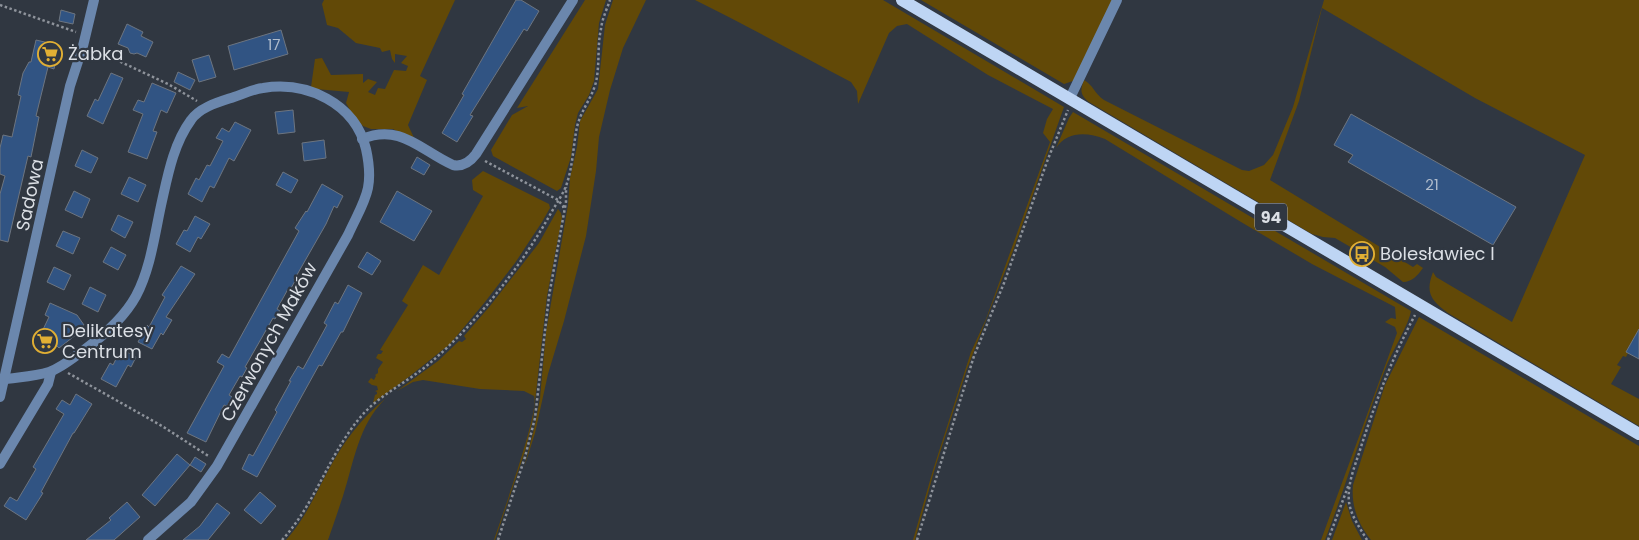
<svg xmlns="http://www.w3.org/2000/svg" width="1639" height="540" font-family="Poppins,sans-serif">
<style>
.green{fill:#624907}
.building{fill:#315483;stroke:#6d7580}
.lines{fill:none;stroke-linecap:round;stroke-linejoin:round}
.path{stroke:#8e939b;stroke-width:2.5;stroke-dasharray:2.5 2.5;stroke-linecap:butt}
.street{stroke:#6b87ad;stroke-width:10}
.primary{stroke:#bed5f4;stroke-width:12}
.labels{text-anchor:middle;stroke-width:4.5;stroke-linejoin:round;paint-order:stroke}
.number-label{font-size:15px;fill:#b0bccc}
.shield{fill:#303741;stroke:#a8adb4;stroke-width:1}
.shield-label{font-size:16px;font-weight:bold;fill:#dbdfe5}
.poi-label{font-size:18px;fill:#dbdfe5;stroke:#303741;text-anchor:start}
.street-label{font-size:18px;fill:#dbdfe5;stroke:#303741}
</style>
<rect width="100%" height="100%" fill="#303741"/>
<g class="green">
<polygon points="324,0 455,0 420,76 427,80 408,125 415,140 393,129 371,129 363,126 354,117 346,103 349,92 316,89 311,87 315,59 322,58 331,75 363,74 363,83 368,79 377,82 368,92 375,95 378,88 385,89 394,70 406,71 408,66 401,63 407,56 395,54 395,63 392,59 390,50 382,52 380,48 356,43 338,28 327,25 322,4"/>
<polygon points="585,0 606,0 599,23 594,81 589,95 578,113 575,125 571,157 561,188 557,191 493,156 491,150 512,115 528,106 517,108"/>
<polygon points="613,0 646,0 623,48 610,90 599,137 596,171 586,236 564,321 548,374 535,433 524,468 535,425 540,398 546,332 568,205 570,178 577,147 580,121 598,89 605,25"/>
<path d="M 695,0 L 883,0 L 1064,107 L 1013,251 L 967,369 L 935,468 L 915,540 L 913,540 L 933,470 L 971,352 L 986,319 L 1050,142 L 1043,133 L 1047,119 L 1053,109 L 988,75 L 907,24 L 897,26 L 889,33 L 858,104 L 857,91 L 851,82 C 799,55 748,26 695,0 Z"/>
<polygon points="921,0 1113,0 1073,81 1064,84"/>
<path d="M 1324,0 L 1639,0 L 1639,334 L 1636,335 L 1626,351 L 1628,353 L 1626,357 L 1623,356 L 1617,365 L 1621,367 L 1611,384 L 1639,399 L 1639,426 L 1448,313 C 1431,300 1425,293 1433,272 L 1436,277 L 1512,322 L 1585,155 L 1475,98 L 1322,8 L 1299,101 L 1270,180 L 1413,267 L 1417,264 L 1423,268 C 1418,275 1412,282 1403,282 L 1385,267 L 1335,238 L 1323,237 L 1312,234 L 1089,102 C 1080,95 1080,90 1084,80 C 1094,86 1094,93 1104,100 L 1242,170 L 1249,171 L 1264,165 L 1273,155 L 1293,107 Z"/>
<path d="M 1073,112 L 1411,311 C 1409,324 1392,352 1386,367 C 1364,424 1347,483 1325,540 L 1321,540 L 1397,333 L 1395,327 L 1385,322 L 1391,318 L 1396,319 L 1395,307 L 1312,264 L 1241,222 L 1105,139 C 1087,132 1067,131 1056,148 L 1069,118 Z"/>
<polygon points="483,171 549,204 550,208 542,222 515,263 485,302 450,344 410,376 373,403 375,395 377,394 377,392 375,391 378,390 377,386 372,385 368,382 371,378 374,380 376,376 375,375 378,373 378,369 383,362 376,358 378,354 381,354 383,351 380,350 408,305 402,301 423,265 439,275 483,196 473,190 472,180"/>
<path d="M 558,209 L 561,213 L 562,218 L 547,296 L 533,419 L 526,448 L 495,540 L 494,540 C 501,518 540,411 534,396 L 524,391 L 480,389 L 423,380 L 413,382 L 397,391 L 438,361 L 459,341 L 462,342 L 466,339 L 464,336 L 490,306 L 539,243 Z"/>
<path d="M 1419,317 L 1639,446 L 1639,540 L 1371,540 C 1358,524 1351,506 1353,485 L 1385,385 Z"/>
<path d="M 385,399 C 358,426 354,462 343,496 C 338,511 333,526 328,540 L 286,540 C 306,518 314,496 328,471 C 342,444 361,418 385,399 Z"/>
<polygon points="1346,502 1352,521 1362,540 1332,540"/>
</g>
<g class="building">
<polygon points="516,0 521,0 539,11 527,31 524,29 470,115 473,116 457,142 442,133 464,95 462,94"/>
<polygon points="61,10 75,14 73,24 59,21"/>
<polygon points="127,24 143,32 141,36 153,42 146,57 137,53 134,54 130,53 128,48 118,44"/>
<polygon points="281,30 288,54 234,70 228,46"/>
<polygon points="36,40 53,44 58,51 54,69 48,67 36,116 39,117 31,157 28,156 8,242 0,240 0,194 5,176 0,174 0,148 3,135 12,137 21,96 18,95 23,73 29,62 31,62"/>
<polygon points="209,55 216,77 199,82 192,60"/>
<polygon points="178,72 195,80 190,90 174,82"/>
<polygon points="111,73 123,78 103,124 87,116 95,99 98,101"/>
<polygon points="152,83 176,93 167,113 161,110 153,131 157,132 147,159 128,152 143,114 133,110 138,100 144,102"/>
<polygon points="293,110 295,132 278,134 275,112"/>
<polygon points="1351,114 1516,207 1493,245 1348,162 1353,155 1334,145"/>
<polygon points="235,122 251,130 234,161 229,158 214,188 210,186 202,202 188,194 196,178 199,180 207,165 210,166 223,141 216,138 222,128 229,132"/>
<polygon points="324,140 326,158 304,161 302,143"/>
<polygon points="82,150 98,158 91,173 75,166"/>
<polygon points="417,157 430,165 424,175 411,168"/>
<polygon points="283,172 298,180 291,193 276,185"/>
<polygon points="129,177 146,185 138,202 121,194"/>
<polygon points="322,184 343,196 337,208 334,206 326,224 294,280 295,281 290,290 288,289 277,309 280,311 275,319 273,318 245,367 247,368 242,377 240,376 229,395 232,397 227,406 224,405 206,442 187,433 224,366 217,362 222,354 229,358 299,231 295,228 306,211 307,212"/>
<polygon points="74,191 90,199 82,218 65,210"/>
<polygon points="397,191 432,211 414,241 380,222"/>
<polygon points="118,215 133,222 125,238 111,230"/>
<polygon points="195,216 210,224 201,239 198,237 190,252 176,244 184,230 187,231"/>
<polygon points="63,231 80,238 73,254 56,246"/>
<polygon points="111,247 126,255 118,270 103,262"/>
<polygon points="367,252 381,261 372,275 358,267"/>
<polygon points="181,266 195,274 166,317 172,320 163,335 161,333 152,349 138,342 147,325 149,327 165,297 162,295"/>
<polygon points="54,267 71,275 64,290 47,282"/>
<polygon points="348,285 362,293 343,332 341,332 322,366 319,365 257,477 242,469 249,454 253,456 277,412 275,410 291,381 289,381 298,366 303,369 327,325 324,323 335,302 338,304"/>
<polygon points="90,287 106,295 98,312 82,304"/>
<polygon points="50,303 77,315 84,325 75,332 77,334 59,348 54,343 47,348 38,340 49,317 45,315"/>
<polygon points="1639,329 1639,359 1626,352"/>
<polygon points="121,349 136,357 131,367 128,365 116,387 101,379 110,363 113,365"/>
<polygon points="76,394 92,404 74,433 73,433 41,492 43,493 26,520 4,506 10,497 17,501 36,469 33,467 64,414 56,409 62,400 70,405"/>
<polygon points="177,454 190,465 155,506 142,495"/>
<polygon points="195,457 206,464 201,472 190,465"/>
<polygon points="260,492 276,506 261,524 244,510"/>
<polygon points="127,502 140,517 114,540 86,540 111,520 109,518"/>
<polygon points="217,503 230,513 208,540 183,540 200,526"/>
</g>
<g class="lines">
<g class="path">
<polyline points="0,5 76,32"/>
<polyline points="93,49 168,84 197,101"/>
<polyline points="485,161 558,200 563,206 564,210"/>
<polyline points="68,373 162,426 210,457"/>
<path d="M 282,540 C 317,502 329,452 364,413 C 383,393 409,381 430,363 C 476,324 522,265 551,213 C 556,204 562,196 566,186 C 573,167 573,146 577,127 C 581,110 592,98 596,82 C 600,64 597,46 601,29 C 602,19 607,9 610,0"/>
<polyline points="498,540 525,457 535,418 549,296 566,202 566,187"/>
<polyline points="917,540 974,356 1004,283 1048,159 1068,110"/>
<polyline points="1328,540 1349,484"/>
<path d="M 1367,540 C 1360,528 1351,516 1349,502 C 1347,484 1355,466 1360,450 C 1375,403 1392,358 1415,315"/>
</g>
<g class="street">
<polyline points="1070,98 1117,0"/>
<path d="M 362,139 C 401,123 421,151 453,165 C 463,167 470,162 476,154 L 573,0"/>
<path d="M 0,380 C 16,377 33,377 49,372 C 61,368 73,358 84,350 C 103,336 124,318 136,296 C 151,268 155,232 162,201 C 168,174 174,143 191,120 C 200,107 219,102 234,97 C 243,94 253,89 263,88 C 307,81 355,103 366,149 C 375,190 364,200 348,235 L 217,466 L 191,502 L 148,540"/>
<polyline points="0,397 70,86 83,46 94,0"/>
<polyline points="0,464 48,384 51,372"/>
</g>
<polyline class="primary" points="902,0 1639,434"/>
</g>
<defs>
<symbol id="supermarket-ring" viewBox="-11 -11 22 22"><circle r="9.5" fill="#303741" stroke="#e1af34" stroke-width="1.5"/><path d="M-6-5.5h2.5l.6 2H6L4.5 2H-2.5L-4.4-4H-6ZM-1.5 3.2a1.3 1.3 0 1 0 .1 0ZM3 3.2a1.3 1.3 0 1 0 .1 0Z" fill="#e1af34"/></symbol>
<symbol id="bus-ring" viewBox="-11 -11 22 22"><circle r="9.5" fill="#303741" stroke="#e1af34" stroke-width="1.5"/><path d="M-5-6H5V4H4V6H2V4H-2V6H-4V4H-5ZM-3.5-4V0h7V-4ZM-3.5 1.2v1.5H-2V1.2ZM2 1.2v1.5H3.5V1.2Z" fill="#e1af34"/></symbol>
</defs>
<g fill-rule="evenodd">
<use href="#supermarket-ring" x="36" y="40" width="28" height="28"/>
<use href="#bus-ring" x="1348" y="240" width="28" height="28"/>
<use href="#supermarket-ring" x="31" y="327" width="28" height="28"/>
</g>
<g class="labels">
<g class="number-label">
<text x="274" y="50">17</text>
<text x="1432" y="190">21</text>
</g>
<rect class="shield" x="1255" y="203.5" width="32" height="27" rx="4"/>
<g class="shield-label">
<text x="1271" y="223">94</text>
</g>
<g class="poi-label">
<text x="68" y="60">Żabka</text>
<text x="1380" y="260">Bolesławiec I</text>
<text x="62" y="337">Delikatesy<tspan x="62" dy="21">Centrum</tspan></text>
</g>
<g class="street-label">
<text transform="translate(30 195) rotate(-78)" y="6">Sadowa</text>
<text transform="translate(269 342) rotate(-61)" y="6">Czerwonych Maków</text>
</g>
</g>
</svg>
